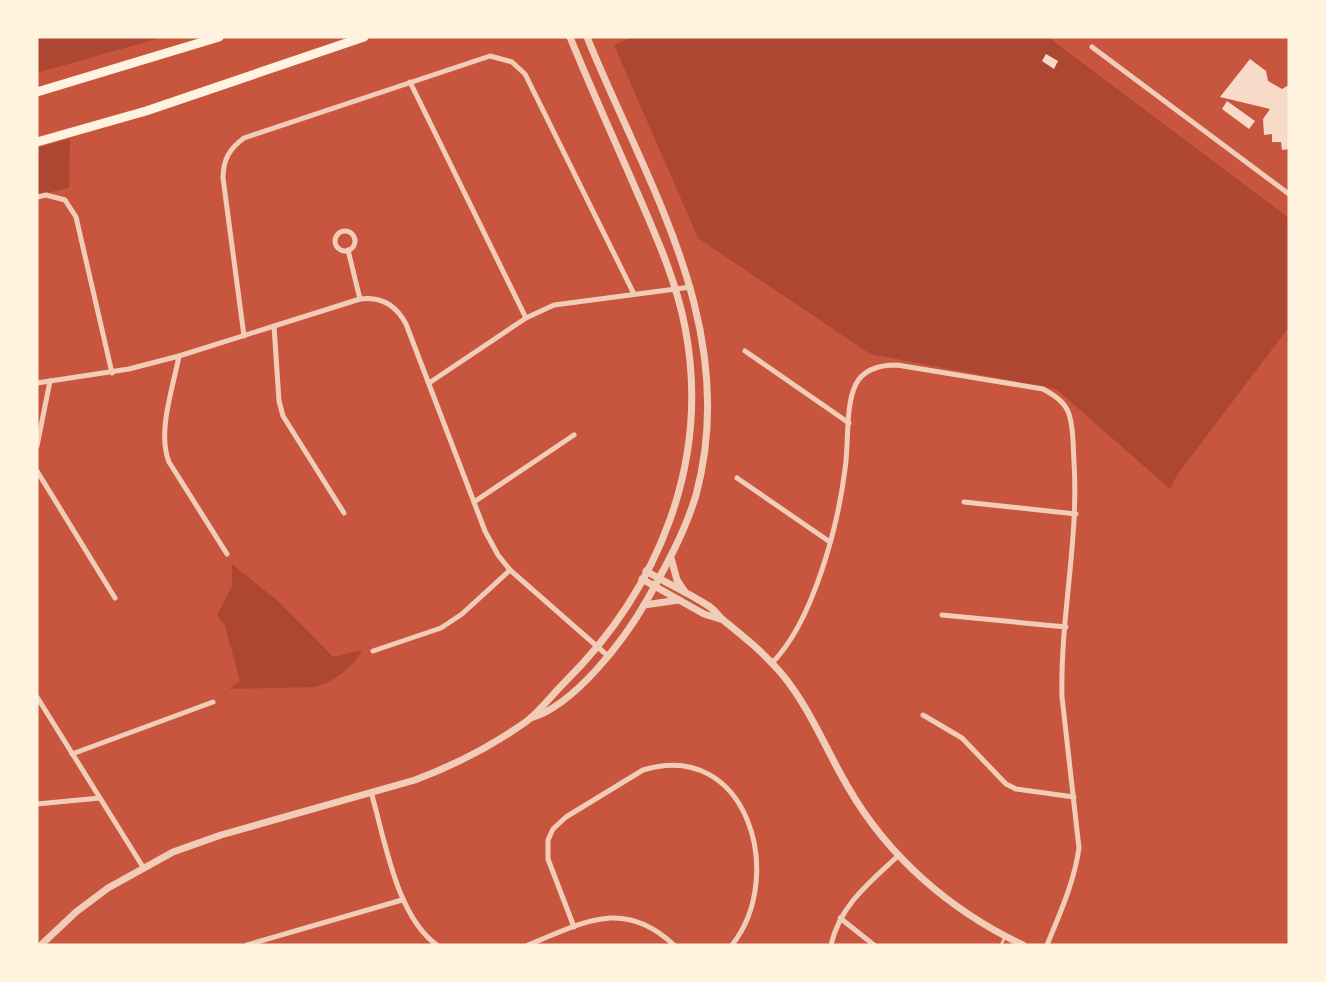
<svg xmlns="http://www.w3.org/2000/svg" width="1326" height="982" font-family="Raleway,sans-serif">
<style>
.green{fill:#ae4732}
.building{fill:#f7dbc8}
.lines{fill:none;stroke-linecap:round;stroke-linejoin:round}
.service{stroke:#f1ccb7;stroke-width:2.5}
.minor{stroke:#f1ccb7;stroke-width:5}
.tertiary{stroke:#f1ccb7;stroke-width:7}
.trunk{stroke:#fff3e0;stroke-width:9}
</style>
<rect width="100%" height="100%" fill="#c8553d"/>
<g class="green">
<polygon points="37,37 163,37 37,73"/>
<polygon points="631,37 1048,37 1289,218 1289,327 1177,475 1170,489 1056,389 870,354 698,238 614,45"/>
<polygon points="70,139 69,188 37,195 37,148"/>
<path d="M 232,564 L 279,602 L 333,657 L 362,650 C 354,667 332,683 315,687 L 229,689 L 240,681 L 225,626 L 217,615 L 232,586 Z"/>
</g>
<g class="building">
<polygon points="1046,54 1058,61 1054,69 1042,61"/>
<polygon points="1250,59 1266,71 1268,81 1282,89 1289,85 1289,149 1282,150 1281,142 1272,142 1272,134 1264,135 1263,119 1270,109 1220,97"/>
<polygon points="1227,101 1255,121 1249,129 1222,109"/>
</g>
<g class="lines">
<polyline class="service" points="1001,945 1005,937"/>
<g class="minor">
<polyline points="1092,47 1289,194"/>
<polyline points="410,82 526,318"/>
<polyline points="37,197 46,195 65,200 76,217 112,373"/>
<circle cx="345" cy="241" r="10"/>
<polyline points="348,250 360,299"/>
<polyline points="274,326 279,401 283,416 344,513"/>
<path d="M 244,336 L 223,178 C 223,160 229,149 244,138 L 490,56 L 512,62 L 525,74 L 634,294"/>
<polyline points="745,351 849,423"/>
<path d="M 179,356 C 173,388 157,432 169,462 L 227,554"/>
<path d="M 37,383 L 129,369 L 179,356 L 360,299 C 381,296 396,305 406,324 L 485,531 L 498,555 L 510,570 L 608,656"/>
<polyline points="429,383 526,318 554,305 691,287"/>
<polyline points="37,446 50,381"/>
<polyline points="37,471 115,598"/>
<polyline points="737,478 830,542"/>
<polyline points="474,502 574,435"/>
<polyline points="964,502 1076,514"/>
<polyline points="942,615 1066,627"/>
<polyline points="373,651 441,628 462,614 510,570"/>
<path d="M 772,663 C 813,622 838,526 845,469 C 849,445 845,405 856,384 C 864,368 881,365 897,365 L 1043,389 C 1054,395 1065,402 1069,414 C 1074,429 1073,447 1074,462 C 1079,541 1060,618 1062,697 L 1079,848 C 1074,883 1060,913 1047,945"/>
<polyline points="37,697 143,867"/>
<polyline points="923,715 962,738 1006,784 1016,789 1074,797"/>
<polyline points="72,754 213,702"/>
<path d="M 371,792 C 385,839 396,916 437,945"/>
<polyline points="37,804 100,798"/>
<polyline points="840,918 874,945"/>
<path d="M 574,927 L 548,859 L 548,840 L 553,829 L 566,817 L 643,770 C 747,738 787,876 732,945"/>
<polyline points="247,945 402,900"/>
<path d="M 528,945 C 583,923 623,897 674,945"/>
<path d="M 831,945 C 840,905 870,882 899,855"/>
</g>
<g class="tertiary">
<polyline points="671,558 677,580 685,592"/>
<path d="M 646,571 C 666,583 687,592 707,605 C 713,608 717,614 722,619 C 743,636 763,652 781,673 C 809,706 826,750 848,787 C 888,857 951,911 1023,945"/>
<polyline points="642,579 704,614 720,619"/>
<polyline points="644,605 679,600"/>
<path d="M 531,718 C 575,705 625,639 647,600 C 666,566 685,532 696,495 C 741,328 647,185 587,37"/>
<path d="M 41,945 L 76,912 L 108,888 L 173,852 L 221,835 L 415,780 C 455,765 492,746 527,721 C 540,711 552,695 564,683 C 659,589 711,461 685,327 C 676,280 656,236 637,192 C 615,141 591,89 570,37"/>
</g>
<g class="trunk">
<polyline points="37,92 219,37"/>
<polyline points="37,142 146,111 364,37"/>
</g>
</g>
<rect width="1326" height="982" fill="none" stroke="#fff3e0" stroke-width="77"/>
</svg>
